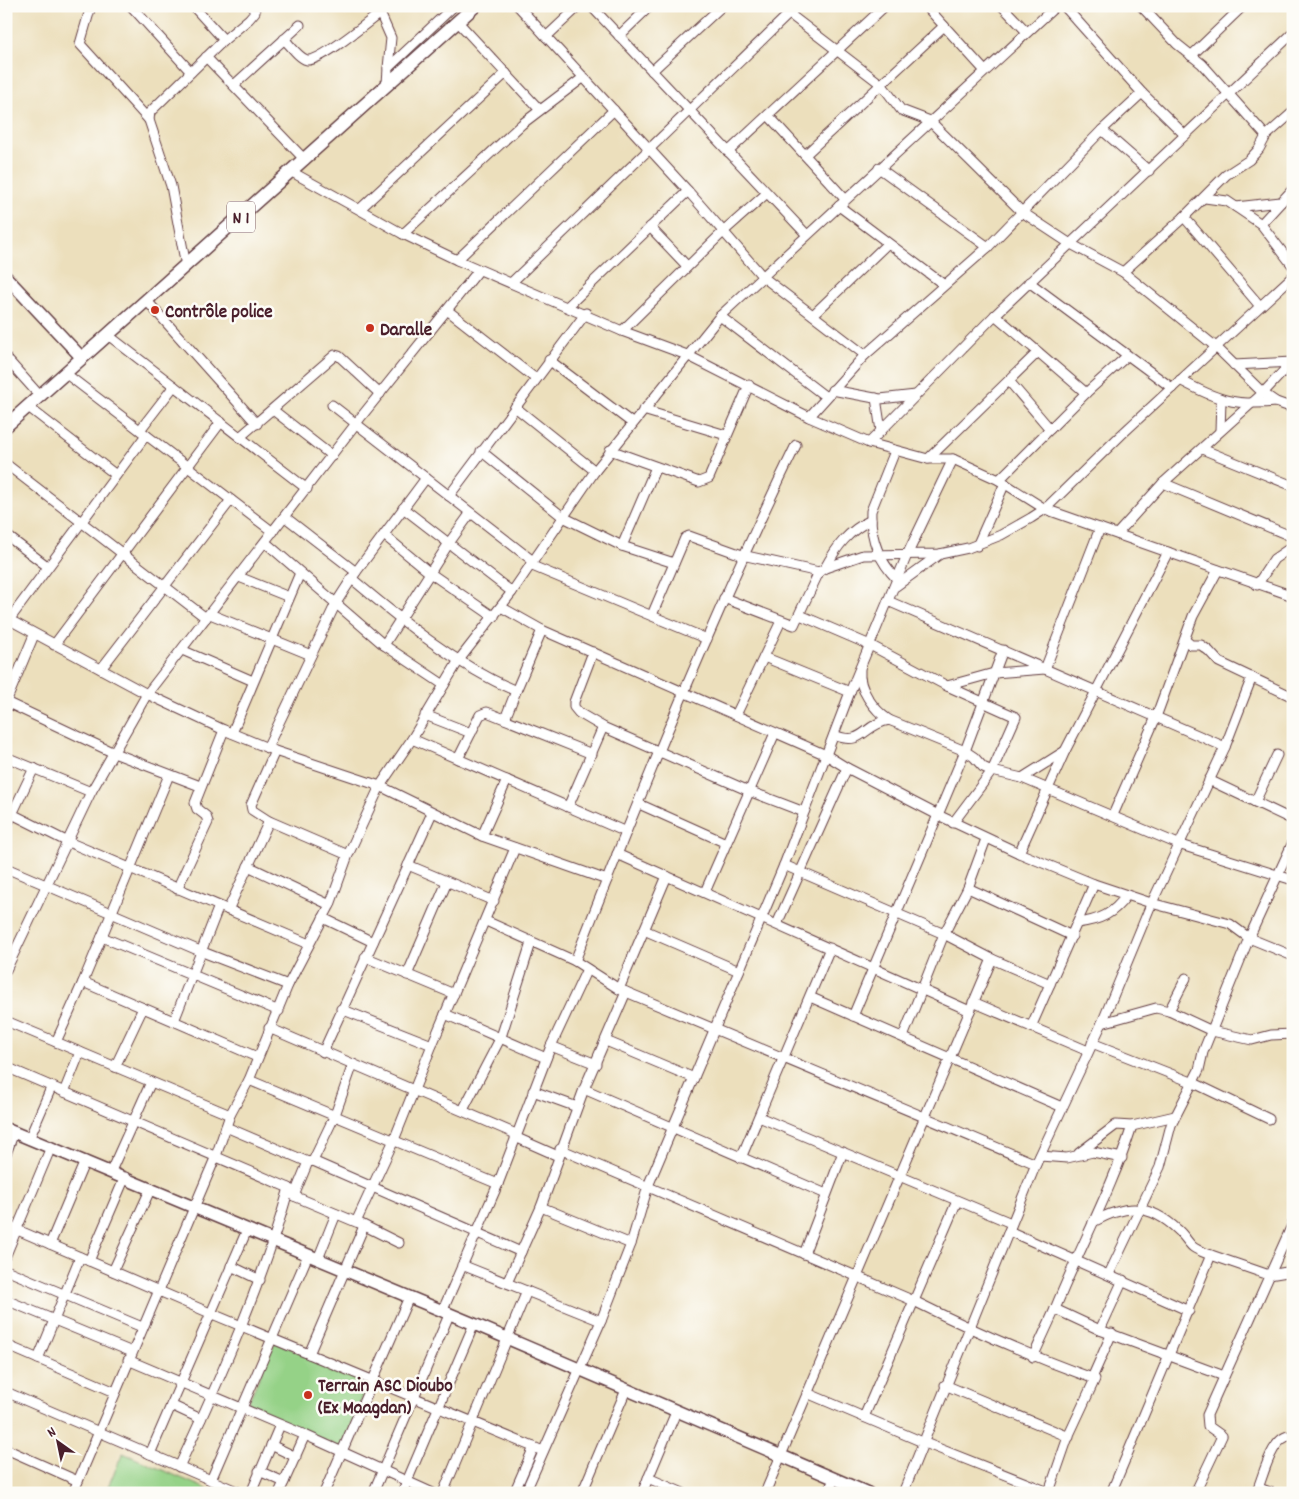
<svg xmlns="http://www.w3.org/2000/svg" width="1299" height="1499" font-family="Dekko,sans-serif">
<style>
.green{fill:#95d287;stroke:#707859}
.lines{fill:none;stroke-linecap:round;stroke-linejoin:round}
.minor-casing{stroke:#623c41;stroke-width:11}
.major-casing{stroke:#623c41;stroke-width:14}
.highway-casing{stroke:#623c41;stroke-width:15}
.minor{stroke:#fff;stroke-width:9}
.major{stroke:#fff;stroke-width:11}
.highway{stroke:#fff;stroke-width:12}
.poi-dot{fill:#c8321e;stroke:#fdfcf7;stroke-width:2}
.labels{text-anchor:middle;stroke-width:5;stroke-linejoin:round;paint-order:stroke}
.shield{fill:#fdfcf7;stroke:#806168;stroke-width:1}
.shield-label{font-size:18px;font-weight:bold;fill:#4a1f2b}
.poi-label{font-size:19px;font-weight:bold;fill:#4a1f2b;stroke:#fdfcf7;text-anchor:start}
</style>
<rect width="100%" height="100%" fill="#fdfcf7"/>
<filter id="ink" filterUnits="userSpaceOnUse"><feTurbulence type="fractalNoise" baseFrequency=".02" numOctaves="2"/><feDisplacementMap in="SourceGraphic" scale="10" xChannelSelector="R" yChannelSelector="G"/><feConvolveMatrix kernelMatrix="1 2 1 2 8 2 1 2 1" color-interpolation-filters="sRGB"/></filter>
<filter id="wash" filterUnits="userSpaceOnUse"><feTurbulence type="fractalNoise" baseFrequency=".0096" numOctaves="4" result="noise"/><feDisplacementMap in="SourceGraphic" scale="20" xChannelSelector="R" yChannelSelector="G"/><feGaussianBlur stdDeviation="1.12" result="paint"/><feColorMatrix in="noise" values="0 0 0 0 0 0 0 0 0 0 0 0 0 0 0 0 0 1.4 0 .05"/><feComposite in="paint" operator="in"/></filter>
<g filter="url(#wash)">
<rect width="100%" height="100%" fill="#ecdfbc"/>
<g class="green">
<polygon points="275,1342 370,1382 342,1448 246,1407"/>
<polygon points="123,1453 216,1493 105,1493"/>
</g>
</g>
<g filter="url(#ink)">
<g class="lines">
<defs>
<g id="minor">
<polyline points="91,6 80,44 149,120"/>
<polyline points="131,6 191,72"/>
<polyline points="193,6 224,40"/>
<polyline points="377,6 391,38 388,68"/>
<polyline points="518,6 688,191 763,277 865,355"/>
<polyline points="591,6 807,235"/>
<polyline points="779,6 882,85 901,110 930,121 1022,212 1069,243 1123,272 1216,347 1263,393 1276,402 1293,408"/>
<polyline points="926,6 985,71"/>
<polyline points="1002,6 1027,32"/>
<polyline points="1064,6 1142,93 1185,135"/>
<polyline points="1141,6 1177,44 1202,64 1266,136"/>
<polyline points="458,22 539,109"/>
<polyline points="619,36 650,6"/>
<polyline points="546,37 579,6"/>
<path d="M 284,39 C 290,45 299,58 307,60 C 320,62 368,22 380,13"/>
<polyline points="1191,56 1243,6"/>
<polyline points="206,57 305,160"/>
<polyline points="652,71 722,6"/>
<polyline points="387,84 388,68 454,6"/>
<polyline points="234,85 300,25"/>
<polyline points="768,115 845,199"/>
<polyline points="1102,130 1149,171"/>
<polyline points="728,152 885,6"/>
<polyline points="805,155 944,26"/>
<polyline points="879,168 988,247"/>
<polyline points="292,172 403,234 457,260 622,331 687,355 809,417 869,443 928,459 953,459 999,480 1045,509 1293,596"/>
<polyline points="1205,198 1227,201 1261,224 1293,266"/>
<polyline points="839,206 943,284"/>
<polyline points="1236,207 1281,202"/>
<polyline points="360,209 506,73"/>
<polyline points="1184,217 1260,306"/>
<polyline points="1261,224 1293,189"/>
<polyline points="650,227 687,266"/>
<polyline points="403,234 522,124 584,77"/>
<polyline points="457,260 614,110"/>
<polyline points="186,266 171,186 149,120 150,112 224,40 249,19 255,12 252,6"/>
<polyline points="1123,272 1184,217 1226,175 1249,160 1259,149 1266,136 1293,112"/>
<polyline points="1029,282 1172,388"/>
<polyline points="511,283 797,6"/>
<polyline points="147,301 257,424"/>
<polyline points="568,306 688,191"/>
<polyline points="447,310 536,379"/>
<polyline points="813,315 887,244"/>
<polyline points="995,315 1086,393"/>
<polyline points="720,316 826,397"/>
<polyline points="622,331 723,232 767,193"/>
<polyline points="108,335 307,489"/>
<polyline points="6,358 40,396"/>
<polyline points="549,360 632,423"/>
<polyline points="1234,365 1292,362"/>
<polyline points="65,373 273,532"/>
<path d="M 1180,380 C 1217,400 1234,406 1276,402"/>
<polyline points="1009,381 1050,429"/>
<polyline points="832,390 880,399 916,395"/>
<polyline points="876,398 881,431"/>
<polyline points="332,405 533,561"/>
<polyline points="27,406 116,475"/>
<polyline points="515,407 595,471"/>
<polyline points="273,410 332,456"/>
<polyline points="643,410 726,435"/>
<polyline points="809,417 865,355 988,247 1102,130 1142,93"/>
<polyline points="140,430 174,386"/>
<polyline points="1220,431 1221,400"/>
<polyline points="240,437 335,355 339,356 380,394"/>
<polyline points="869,443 995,315 1293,33"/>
<polyline points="1202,449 1293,486"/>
<polyline points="610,450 699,482 709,478 749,385"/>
<polyline points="481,451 563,517 622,546 674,563"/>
<path d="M 895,451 L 871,511 C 870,538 878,560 897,579"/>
<polyline points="928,459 1038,352"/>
<polyline points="6,464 206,618"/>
<polyline points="999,480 1086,393 1127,356"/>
<polyline points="1163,483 1293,537"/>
<polyline points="449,496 586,313"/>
<polyline points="403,508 512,592"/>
<polyline points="285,517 356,572"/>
<polyline points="1117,534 1163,483 1263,393 1293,361"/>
<polyline points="6,535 47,566"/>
<polyline points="384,535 430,573 494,617"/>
<polyline points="265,542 384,645 444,685"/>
<polyline points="622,546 656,467"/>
<polyline points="977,546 1005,483"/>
<polyline points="530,565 707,639"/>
<path d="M 825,568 C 837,546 848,531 871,520"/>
<polyline points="239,577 289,597"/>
<path d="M 351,578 C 402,621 454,664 516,691 L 505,719"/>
<polyline points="1257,585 1274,559 1293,546"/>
<polyline points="896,586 940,554"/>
<polyline points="724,598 794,625 819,572 825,568 863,555 940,554 968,548 1001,535 1031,518 1045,509 1121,435 1293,276"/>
<polyline points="888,601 1225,747"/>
<polyline points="501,607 542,630 826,755 847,768 938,815 1019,853 1094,884 1151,903 1230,924 1249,938 1293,842"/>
<polyline points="210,614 311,655"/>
<polyline points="652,615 685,538 689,536 742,555 819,572"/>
<polyline points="800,615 870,645 947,686 994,673 1045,669 1100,528"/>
<polyline points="6,618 147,694 224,730 275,751 380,786 482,836 607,880"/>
<polyline points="9,620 146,435"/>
<polyline points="1185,640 1191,645 1201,645 1209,651 1219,662 1293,697"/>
<polyline points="54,645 221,422"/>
<polyline points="384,645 449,543 470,514"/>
<polyline points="182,650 253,681"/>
<polyline points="593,652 574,702 574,707 579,713 603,727 749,791 804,812"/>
<polyline points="764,657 850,692"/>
<polyline points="101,669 231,500"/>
<path d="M 860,670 C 858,689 874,710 889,720"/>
<polyline points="947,686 1016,717 992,771 953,823"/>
<polyline points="516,691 542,630"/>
<polyline points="6,702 114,753 200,786"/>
<polyline points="6,702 34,635"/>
<polyline points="425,715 471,733"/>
<polyline points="736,715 781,621"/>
<polyline points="232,733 300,573"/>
<path d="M 834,735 C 864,747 862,725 889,720 L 965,751 L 974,757 L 983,767 L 992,771 L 1022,778 L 1178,844 L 1293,880"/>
<polyline points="412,739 626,832"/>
<polyline points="267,748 336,603 356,572 426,478"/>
<polyline points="275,751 251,805 252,810 269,821 348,855"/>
<polyline points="6,757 91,792"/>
<polyline points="458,759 480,715 487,712 592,754"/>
<polyline points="1022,778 1065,751"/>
<polyline points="1209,780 1293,820"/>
<polyline points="1255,802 1277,755"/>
<polyline points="639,804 726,843"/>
<polyline points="568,807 603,727"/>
<polyline points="6,811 66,841 309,944"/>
<polyline points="1113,815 1156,717 1193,616 1218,570"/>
<polyline points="6,827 34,768"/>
<polyline points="482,836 507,780"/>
<polyline points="1019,853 1065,751 1168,552"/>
<polyline points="617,854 970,1011"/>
<polyline points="408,865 494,901"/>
<polyline points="784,865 944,934 992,959 1050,984"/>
<polyline points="248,866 330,905"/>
<polyline points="6,868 200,951 288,985"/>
<polyline points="968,888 1072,936"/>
<polyline points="177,889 208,822 206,816 197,809 195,803 224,730"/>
<polyline points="705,892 775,733"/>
<polyline points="228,910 269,821"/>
<polyline points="323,918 373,942"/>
<polyline points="486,921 575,961 619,989 1036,1164"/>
<path d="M 1077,923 C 1101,920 1113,914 1127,895"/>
<polyline points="777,924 847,768"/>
<polyline points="644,930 739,971"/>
<polyline points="102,937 279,1011"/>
<polyline points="365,957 454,994"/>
<path d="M 575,961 C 643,787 714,613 796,445"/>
<polyline points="6,970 91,792 147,694 361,417 479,270"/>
<polyline points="407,975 447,882"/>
<polyline points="83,982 257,1057"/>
<polyline points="619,989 667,876"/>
<polyline points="810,997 1062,1107"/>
<polyline points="973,1002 1088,1051"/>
<polyline points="341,1009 432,1045"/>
<polyline points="1169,1011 1186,978"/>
<polyline points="445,1014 546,1058"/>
<polyline points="853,1016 965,751 1003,650"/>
<polyline points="6,1021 230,1115"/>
<polyline points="174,1021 219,906"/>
<polyline points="1102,1023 1156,1008 1169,1011 1212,1031 1252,1040 1271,1035 1293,1034"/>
<polyline points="1031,1027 1094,884"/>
<polyline points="269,1028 516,1134"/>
<polyline points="903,1037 944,934 968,888 986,839"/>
<polyline points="606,1041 694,1078"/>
<polyline points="56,1042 83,982 169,775"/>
<polyline points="1092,1043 1194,1083 1269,1119"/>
<polyline points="551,1046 596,1064"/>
<polyline points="323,1052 432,813"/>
<polyline points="6,1067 289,1188 294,1196 356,1222 394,1140 432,1045 515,848"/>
<polyline points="115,1067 143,1008"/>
<polyline points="249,1080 498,1184"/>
<polyline points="584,1089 826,1194"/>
<polyline points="533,1091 577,1107"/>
<polyline points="64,1092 80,1052"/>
<polyline points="463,1110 501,1037 531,943"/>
<polyline points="759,1117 1011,1223"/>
<path d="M 1132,1126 C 1112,1189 1080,1247 1055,1309 L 1100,1330 L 1224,1376"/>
<polyline points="226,1127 308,1162"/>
<polyline points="515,1137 558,1156"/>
<polyline points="29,1139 51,1088"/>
<path d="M 560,1149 L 914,1301 C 972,1330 1031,1356 1092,1378"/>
<polyline points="1079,1153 1116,1125 1132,1126 1175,1116"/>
<polyline points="6,1154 14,1132"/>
<polyline points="1040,1156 1067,1158 1093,1152 1122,1158"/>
<polyline points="741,1158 830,948"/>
<polyline points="313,1161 521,1252"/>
<polyline points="111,1171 151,1082"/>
<polyline points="294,1196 308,1162 313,1161 335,1115 353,1064"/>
<polyline points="541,1207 631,1244"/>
<path d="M 1093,1222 C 1126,1204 1149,1203 1178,1230 C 1184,1235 1188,1243 1193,1247 C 1198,1251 1206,1253 1211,1255 L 1111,1493"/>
<polyline points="359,1223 399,1243"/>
<polyline points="6,1225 210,1313 543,1451"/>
<polyline points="1009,1231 1189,1311"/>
<polyline points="50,1244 85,1161"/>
<polyline points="804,1254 843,1152"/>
<polyline points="6,1255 51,1147"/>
<polyline points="1211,1255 1269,1275 1293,1271"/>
<polyline points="318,1259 336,1214"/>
<polyline points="89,1261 125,1177"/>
<polyline points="462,1265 601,1321"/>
<polyline points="231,1266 260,1280"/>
<polyline points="6,1270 142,1327"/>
<polyline points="113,1271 151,1188"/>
<polyline points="1109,1274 1160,1167 1171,1125 1199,1070 1203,1052 1249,938 1293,956"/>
<polyline points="507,1283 541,1207 584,1089 626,992"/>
<polyline points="6,1300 132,1352"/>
<polyline points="442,1312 498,1184 551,1046 587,969"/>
<polyline points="1100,1330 1123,1280"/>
<polyline points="6,1345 115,1392"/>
<polyline points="309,1354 364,1226"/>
<polyline points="1033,1357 1055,1309"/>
<polyline points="38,1359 80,1257"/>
<polyline points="128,1360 305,1435 433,1493"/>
<polyline points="945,1385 1069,1437"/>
<polyline points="6,1392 241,1493"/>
<polyline points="807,1393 925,1443 1051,1493"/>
<polyline points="171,1405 201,1419"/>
<polyline points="864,1417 957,1201"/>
<polyline points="271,1445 296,1457"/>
<polyline points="6,1449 78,1481"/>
<polyline points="150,1454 247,1230"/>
<path d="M 179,1467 C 221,1377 262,1284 289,1188"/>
<polyline points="259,1471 284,1482"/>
<polyline points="648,1478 683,1493"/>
<polyline points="211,1480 308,1255"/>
<polyline points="1259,1488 1272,1493"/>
<polyline points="1049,1492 1068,1437 1095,1379 1092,1378 1112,1333"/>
<polyline points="73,1493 216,1156 230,1115 249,1080 288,985 330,905 348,855 380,786 412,739 459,660 512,592 595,471 720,316 1056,6"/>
<polyline points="251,1493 280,1425"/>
<polyline points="279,1493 305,1435"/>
<polyline points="324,1493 409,1297"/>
<polyline points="373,1493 449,1315"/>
<polyline points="402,1493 474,1324"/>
<polyline points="443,1493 527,1291"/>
<polyline points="514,1493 534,1447"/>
<polyline points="525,1493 601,1321 631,1244 648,1186 784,865 850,692 907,555 953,459"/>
<polyline points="582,1493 626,1390"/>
<polyline points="642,1493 676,1412"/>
<polyline points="765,1493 992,959"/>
<polyline points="828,1493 834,1479"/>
<polyline points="903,1493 1036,1164 1102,1023 1150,907 1225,747 1252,677"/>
<polyline points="1195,1493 1222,1436 1208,1426 1207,1415 1293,1223"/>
<path d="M 1256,1493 C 1263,1478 1272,1433 1293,1436"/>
</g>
<g id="major">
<polyline points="6,277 82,358"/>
<polyline points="6,1129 474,1324 868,1493"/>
</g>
<polyline id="highway" points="6,426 475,6"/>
</defs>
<use href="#minor" class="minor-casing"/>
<use href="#major" class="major-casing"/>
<use href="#highway" class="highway-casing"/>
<use href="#minor" class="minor"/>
<use href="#major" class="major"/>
<use href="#highway" class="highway"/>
</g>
</g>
<g class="poi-dot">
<circle cx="155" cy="310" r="5"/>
<circle cx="370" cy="328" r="5"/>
<circle cx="308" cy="1395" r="5"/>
</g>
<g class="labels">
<rect class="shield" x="227" y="201.5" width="28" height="31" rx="4"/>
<g class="shield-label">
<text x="241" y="223">N 1</text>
</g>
<g class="poi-label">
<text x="165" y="317">Contrôle police</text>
<text x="380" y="335">Daralle</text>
<text x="318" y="1391">Terrain ASC Dioubo<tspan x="318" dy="22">(Ex Maagdan)</tspan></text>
</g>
</g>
<rect width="1299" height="1499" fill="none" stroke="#fdfcf7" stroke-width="25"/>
<g transform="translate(58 1442) rotate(327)" stroke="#fdfcf7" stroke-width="4" paint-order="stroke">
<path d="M0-4L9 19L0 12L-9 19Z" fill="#4a1f2b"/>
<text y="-8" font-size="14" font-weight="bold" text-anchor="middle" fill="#4a1f2b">N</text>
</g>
</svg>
